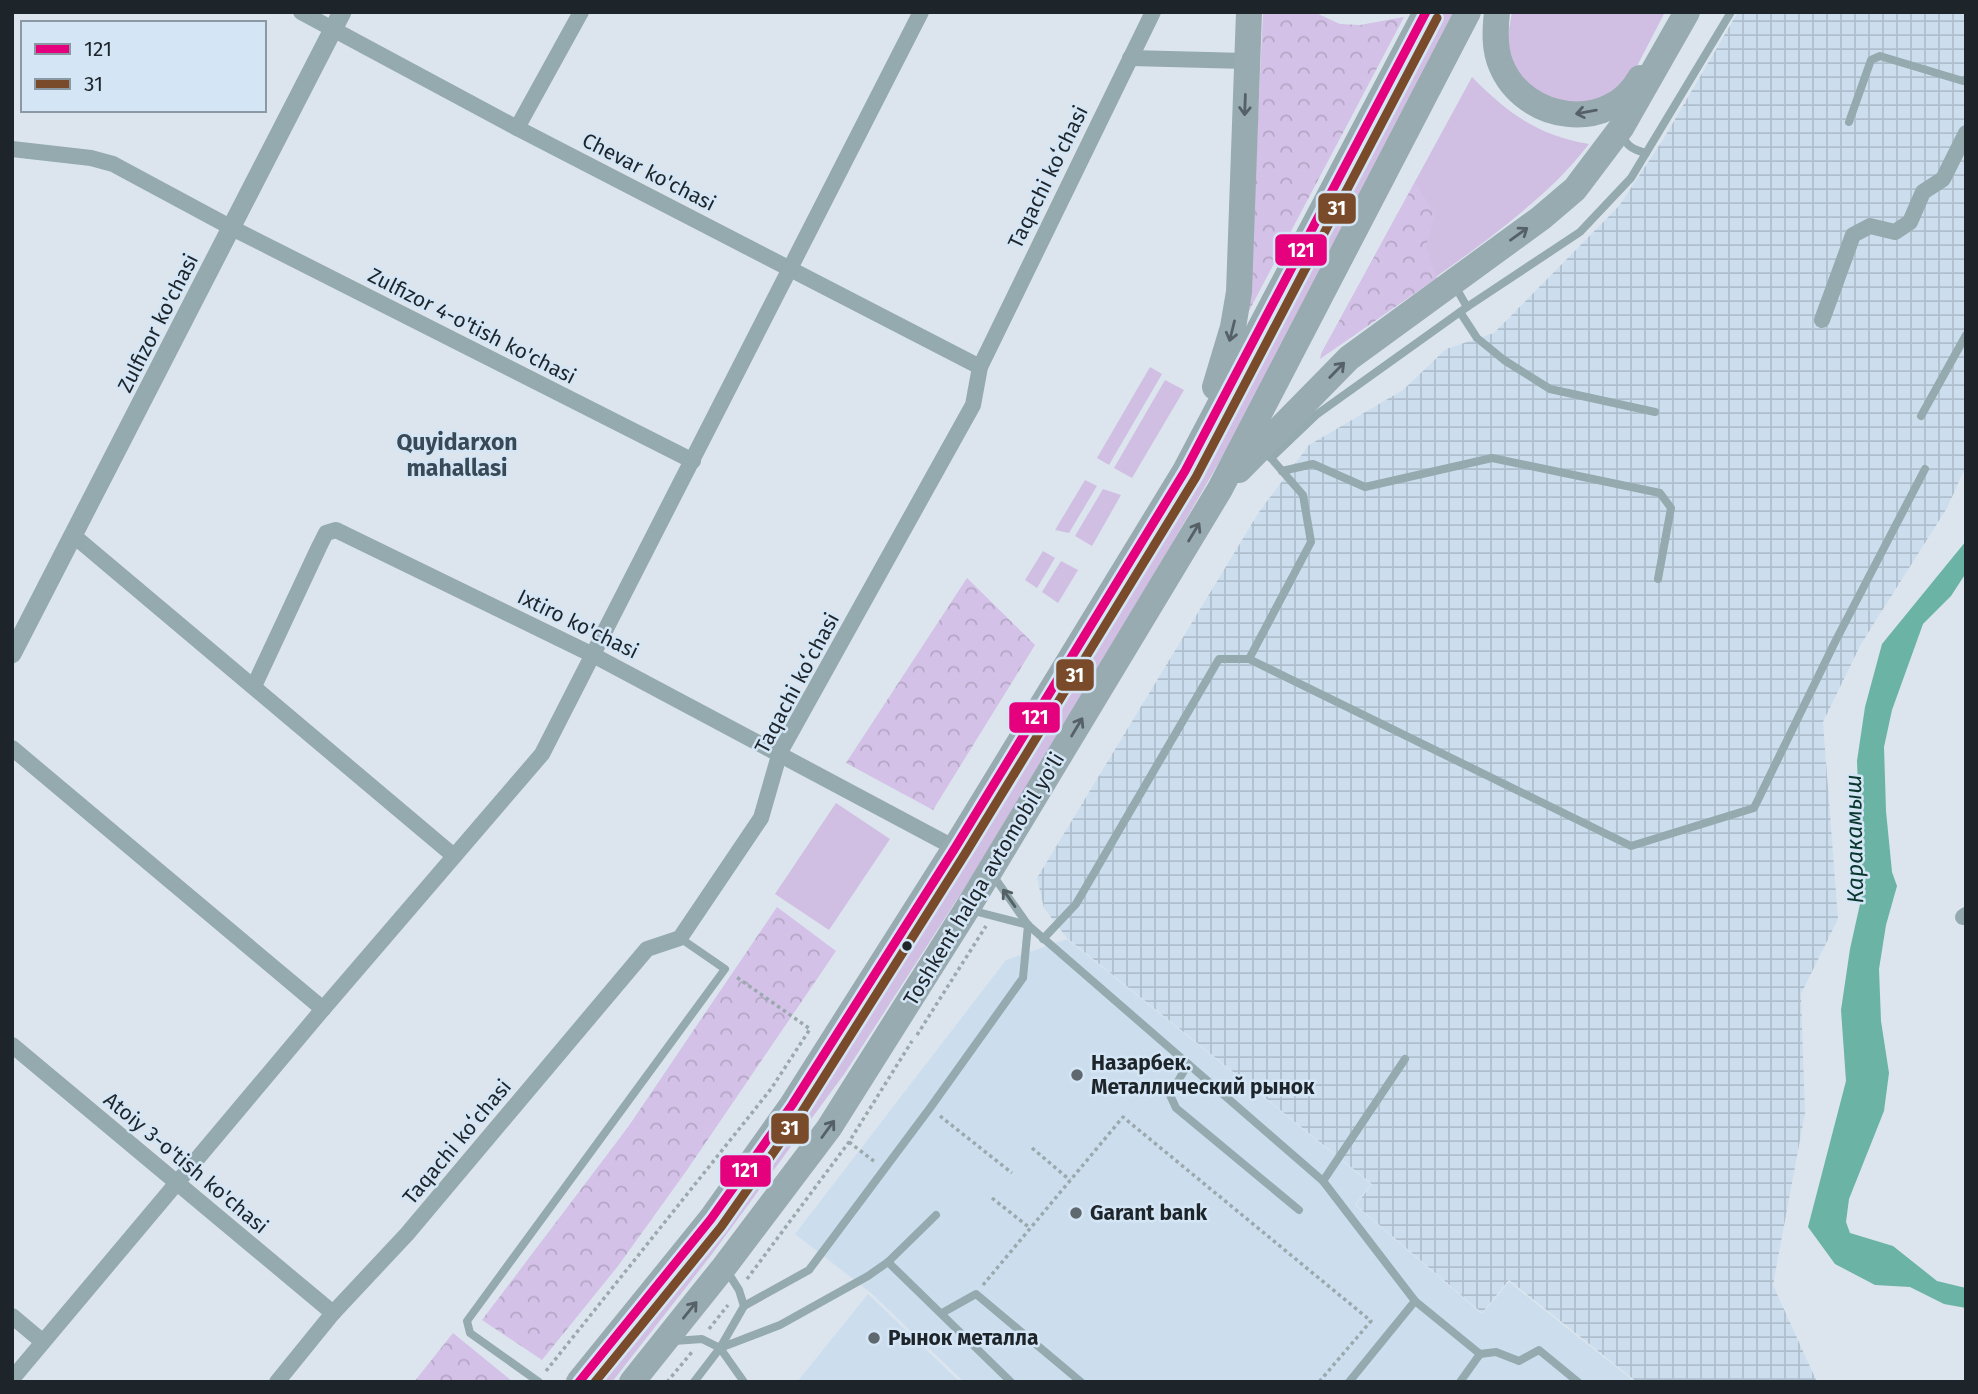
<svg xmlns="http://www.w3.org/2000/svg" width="1978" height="1394" font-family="'Fira Sans',sans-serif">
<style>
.built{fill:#ccdeee}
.industrial{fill:url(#industrial-grid)}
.grass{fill:#d0bfe3}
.forest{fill:url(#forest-crowns)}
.water{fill:#6bb3a4}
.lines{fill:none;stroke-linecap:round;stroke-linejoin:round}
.path{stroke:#9ba9ad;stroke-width:3.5;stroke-dasharray:3.5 3.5;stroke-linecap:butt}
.service{stroke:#94aaae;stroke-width:8}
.minor{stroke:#94aaae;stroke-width:16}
.tertiary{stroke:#94aaae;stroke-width:19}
.trunk{stroke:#98abb0;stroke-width:26}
.bus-1-casing{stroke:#d4e6f6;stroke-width:14}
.bus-2-casing{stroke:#d4e6f6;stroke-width:14}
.bus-1{stroke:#e5007d;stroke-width:9}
.bus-2{stroke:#7a4b2a;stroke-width:9}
.oneway{stroke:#556166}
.oneway2{stroke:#536165}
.bus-dot{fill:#1e252a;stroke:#d4e6f6;stroke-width:2.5}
.poi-dot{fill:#60686f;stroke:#d4e6f6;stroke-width:2.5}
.labels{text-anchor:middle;stroke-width:5;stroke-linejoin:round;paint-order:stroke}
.street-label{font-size:21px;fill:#1e252a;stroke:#d4e6f6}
.poi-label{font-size:21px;font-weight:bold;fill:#1e252a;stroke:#d4e6f6;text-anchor:start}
.neighbourhood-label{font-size:23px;font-weight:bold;fill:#394956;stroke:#d4e6f6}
.water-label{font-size:23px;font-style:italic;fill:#0a372d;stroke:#d4e6f6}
.line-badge{stroke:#d4e6f6;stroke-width:2.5}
.badge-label{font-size:19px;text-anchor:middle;font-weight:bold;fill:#fff}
</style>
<defs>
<pattern id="industrial-grid" width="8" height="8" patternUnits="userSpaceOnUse" patternTransform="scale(1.75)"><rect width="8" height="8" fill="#ccdeee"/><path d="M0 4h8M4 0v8" fill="none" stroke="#afbecc"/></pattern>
<pattern id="forest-crowns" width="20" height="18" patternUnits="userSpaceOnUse" patternTransform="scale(1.75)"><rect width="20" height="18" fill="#d3c1e7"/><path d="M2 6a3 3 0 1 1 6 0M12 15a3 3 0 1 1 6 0" fill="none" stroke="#b5a6c6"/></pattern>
</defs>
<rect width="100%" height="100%" fill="#dce5ee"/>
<g class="built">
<polygon points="1067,939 1371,1184 1355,1205 1482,1314 1509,1282 1635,1382 964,1382 871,1293 795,1234 1006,960"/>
<polygon points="868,1294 960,1382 797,1382"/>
</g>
<polygon class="industrial" points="1738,12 1966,12 1966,466 1947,508 1861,644 1823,722 1838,919 1801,994 1805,1113 1773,1285 1817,1382 1637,1382 1509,1280 1482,1313 1356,1205 1372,1184 1067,938 1044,908 1037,878 1259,512 1309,445 1403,390 1446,349 1494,333 1619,206 1664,138"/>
<g class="grass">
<polygon points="1444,12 1455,12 1236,433 1086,692 967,884 845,1073 712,1254 612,1382 598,1382 719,1227 833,1070 1022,773 1184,502 1260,364"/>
<polygon points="1512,12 1665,12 1635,70 1627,80 1594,103 1543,101 1510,62 1508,35"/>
<path d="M 1472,77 C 1509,114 1537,135 1589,144 C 1560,182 1525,210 1488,239 C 1434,280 1377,317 1321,354 Z"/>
<polygon points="1150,367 1162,374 1109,465 1097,458"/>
<polygon points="1165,380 1184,390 1132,478 1114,468"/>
<polygon points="1085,480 1097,486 1069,533 1055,530"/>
<polygon points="1103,489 1121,495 1092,546 1075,536"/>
<polygon points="1043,551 1055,558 1037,588 1025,580"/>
<polygon points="1061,561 1078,570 1058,603 1042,592"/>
<polygon points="836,803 890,839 829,930 775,894"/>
</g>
<g class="forest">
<polygon points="1263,12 1314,12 1340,24 1360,25 1404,17 1249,311"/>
<polygon points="1415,182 1435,215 1426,246 1437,278 1320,359 1321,354"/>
<polygon points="967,578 1035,645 933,810 846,763"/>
<polygon points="777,907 836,951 687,1170 618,1266 542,1360 482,1320 628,1127"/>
<polygon points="453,1333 513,1382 414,1382"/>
</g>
<polygon class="water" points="1966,541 1966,573 1951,596 1923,624 1892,710 1884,747 1886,811 1892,872 1897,886 1886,925 1879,969 1881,1021 1889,1073 1884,1111 1849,1199 1846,1222 1850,1233 1893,1246 1937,1281 1966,1288 1966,1308 1944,1304 1910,1287 1875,1285 1835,1264 1808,1227 1846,1081 1841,1010 1850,949 1862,895 1857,761 1865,707 1882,644"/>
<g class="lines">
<g class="path">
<polyline points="917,1035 986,926"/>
<polyline points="940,1116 1012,1173"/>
<polyline points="849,1142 875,1162"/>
<polyline points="1032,1148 1070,1180"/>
<polyline points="992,1198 1030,1228"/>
<polyline points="747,1279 849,1142 912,1041"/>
<polyline points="983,1285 1123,1117 1371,1321 1319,1382"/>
<polyline points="709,1329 728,1305"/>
<polyline points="546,1371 771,1089 810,1029 735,976"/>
<polyline points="667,1382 692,1352"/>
</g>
<g class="service">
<polyline points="1849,122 1871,60 1880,56 1963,81 1966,79"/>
<path d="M 1623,135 C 1626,147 1635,150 1646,153"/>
<polyline points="1455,286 1467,307"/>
<polyline points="1460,312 1477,338 1504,360 1550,389 1655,412"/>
<polyline points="1921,416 1966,335"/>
<polyline points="1263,453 1271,458 1316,415 1467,307 1580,232 1631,178 1731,12"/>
<polyline points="1282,471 1313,464 1365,487 1492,458 1660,493 1671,508 1658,579"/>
<polyline points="1249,659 1631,846 1754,808 1836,640 1925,469"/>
<polyline points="992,874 1028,925 1323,1181 1415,1301 1480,1354 1496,1352 1519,1361 1539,1350 1578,1382"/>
<polyline points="970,910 1028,925"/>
<polyline points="1043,939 1076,904 1219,659 1249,659 1311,542 1303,495 1271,458"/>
<polyline points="1188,1064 1170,1095 1176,1108 1299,1210"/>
<polyline points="1323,1181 1405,1059"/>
<polyline points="888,1262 1011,1382"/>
<polyline points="727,1271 739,1290 744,1306 809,1270 930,1108 1023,978 1028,925"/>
<polyline points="942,1313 976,1294 1081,1382"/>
<polyline points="674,1341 702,1339 720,1348 780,1325 868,1276 888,1262 936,1215"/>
<polyline points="720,1348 744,1382"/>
<polyline points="539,1382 470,1333 467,1321 725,969 680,938"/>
<polyline points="694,1382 720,1348 744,1306"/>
<polyline points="1349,1382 1415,1301"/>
<polyline points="1460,1382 1480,1354"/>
</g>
<g class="minor">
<polyline points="301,12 517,128 980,367"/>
<polyline points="1130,58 1246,61"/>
<polyline points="517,128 581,12"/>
<polyline points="12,149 91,158 113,164 232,228 693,461"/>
<polyline points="1822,320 1853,235 1870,226 1895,232 1910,222 1923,192 1943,179 1966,133"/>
<polyline points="74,536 454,856"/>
<polyline points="254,686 319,547 326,533 336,530 593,655 955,848"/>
<polyline points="12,748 323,1009"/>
<polyline points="1963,917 1966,915"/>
<polyline points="12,1045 333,1313"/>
<polyline points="12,1316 43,1342"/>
<polyline points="12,1379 323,1009 542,754 921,12"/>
<polyline points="277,1382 333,1313 407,1234 647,949 680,938 761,818 780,752 973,405 980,367 1153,12"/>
</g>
<polyline class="tertiary" points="12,654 342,12"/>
<g class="trunk">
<path d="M 1497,12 C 1495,30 1494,49 1501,65 C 1524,122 1609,134 1640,78"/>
<polyline points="1215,387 1233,327 1239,292 1249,12"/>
<polyline points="1239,470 1349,358 1541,218 1575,189 1621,128 1687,12"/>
<polyline points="579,1382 711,1219 792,1105 955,848 1185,471 1426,12"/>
<polyline points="632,1382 724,1267 829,1128 967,909 1220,489 1468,12"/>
</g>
<defs>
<polyline id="bus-1" points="579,1382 711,1219 792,1105 955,848 1185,471 1426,12"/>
<polyline id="bus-2" points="595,1382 721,1227 802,1112 965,854 1196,477 1437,18"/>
</defs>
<use href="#bus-1" class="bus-1-casing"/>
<use href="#bus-2" class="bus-2-casing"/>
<use href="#bus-1" class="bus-1"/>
<use href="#bus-2" class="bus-2"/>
</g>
<defs><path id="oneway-shaft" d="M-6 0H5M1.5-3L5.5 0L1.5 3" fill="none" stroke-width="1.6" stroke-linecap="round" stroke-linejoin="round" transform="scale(1.75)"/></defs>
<g class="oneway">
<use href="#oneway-shaft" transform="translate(1245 105) rotate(92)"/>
<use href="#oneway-shaft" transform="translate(1586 112) rotate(170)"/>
<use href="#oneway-shaft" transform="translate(1519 234) rotate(-36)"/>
<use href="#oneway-shaft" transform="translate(1232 331) rotate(104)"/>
<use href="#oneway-shaft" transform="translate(1337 370) rotate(-46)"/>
<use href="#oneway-shaft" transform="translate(1194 532) rotate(-59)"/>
<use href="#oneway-shaft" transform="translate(1077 727) rotate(-59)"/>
<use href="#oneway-shaft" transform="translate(828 1129) rotate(-54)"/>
<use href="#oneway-shaft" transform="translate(690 1310) rotate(-51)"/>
</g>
<use class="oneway2" href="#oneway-shaft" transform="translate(1009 898) rotate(-125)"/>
<circle class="bus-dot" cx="907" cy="946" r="6"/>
<g class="poi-dot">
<circle cx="1077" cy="1075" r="7"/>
<circle cx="1076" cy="1213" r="7"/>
<circle cx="874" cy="1338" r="7"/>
</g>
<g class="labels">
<g class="street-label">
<text transform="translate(649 172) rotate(27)" y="7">Chevar ko'chasi</text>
<text transform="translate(1048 177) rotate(-64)" y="7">Taqachi koʻchasi</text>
<text transform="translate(158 323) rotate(-63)" y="7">Zulfizor ko'chasi</text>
<text transform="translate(472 326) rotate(27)" y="7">Zulfizor 4-o'tish ko'chasi</text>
<text transform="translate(578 624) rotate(26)" y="7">Ixtiro ko'chasi</text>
<text transform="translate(797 683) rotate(-62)" y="7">Taqachi koʻchasi</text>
<text transform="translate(984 879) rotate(-59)" y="7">Toshkent halqa avtomobil yo'li</text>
<text transform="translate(457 1142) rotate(-50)" y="7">Taqachi koʻchasi</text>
<text transform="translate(186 1163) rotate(40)" y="7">Atoiy 3-o'tish ko'chasi</text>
</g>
<g class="poi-label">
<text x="1091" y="1070">Назарбек.<tspan x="1091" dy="24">Металлический рынок</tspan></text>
<text x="1090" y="1220">Garant bank</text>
<text x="888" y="1345">Рынок металла</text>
</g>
<g class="neighbourhood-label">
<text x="457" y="450">Quyidarxon<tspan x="457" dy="26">mahallasi</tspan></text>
</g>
<g class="water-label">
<text transform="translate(1854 839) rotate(-91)" y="8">Каракамыш</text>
</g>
</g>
<g class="line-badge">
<rect x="1317" y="192" width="40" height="33" rx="7" fill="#7a4b2a"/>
<rect x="1274" y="233" width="54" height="34" rx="7" fill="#e5007d"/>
<rect x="1055" y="658" width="40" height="34" rx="7" fill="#7a4b2a"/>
<rect x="1008" y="701" width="53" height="33" rx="7" fill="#e5007d"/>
<rect x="770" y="1112" width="40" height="33" rx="7" fill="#7a4b2a"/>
<rect x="719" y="1154" width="53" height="34" rx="7" fill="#e5007d"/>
</g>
<g class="badge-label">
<text x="1337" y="215">31</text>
<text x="1301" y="257">121</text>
<text x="1075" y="682">31</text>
<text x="1035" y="724">121</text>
<text x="790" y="1135">31</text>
<text x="745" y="1177">121</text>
</g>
<rect width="1978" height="1394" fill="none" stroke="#1e252a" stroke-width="28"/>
<rect x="21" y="21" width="245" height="91" fill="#d4e6f6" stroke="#8b99a4" stroke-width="2"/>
<rect x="35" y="44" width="35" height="10" fill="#e5007d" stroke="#8b99a4" stroke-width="2"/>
<text x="84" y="56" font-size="21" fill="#1e252a">121</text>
<rect x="35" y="79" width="35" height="10" fill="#7a4b2a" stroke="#8b99a4" stroke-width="2"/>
<text x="84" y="91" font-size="21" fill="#1e252a">31</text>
</svg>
